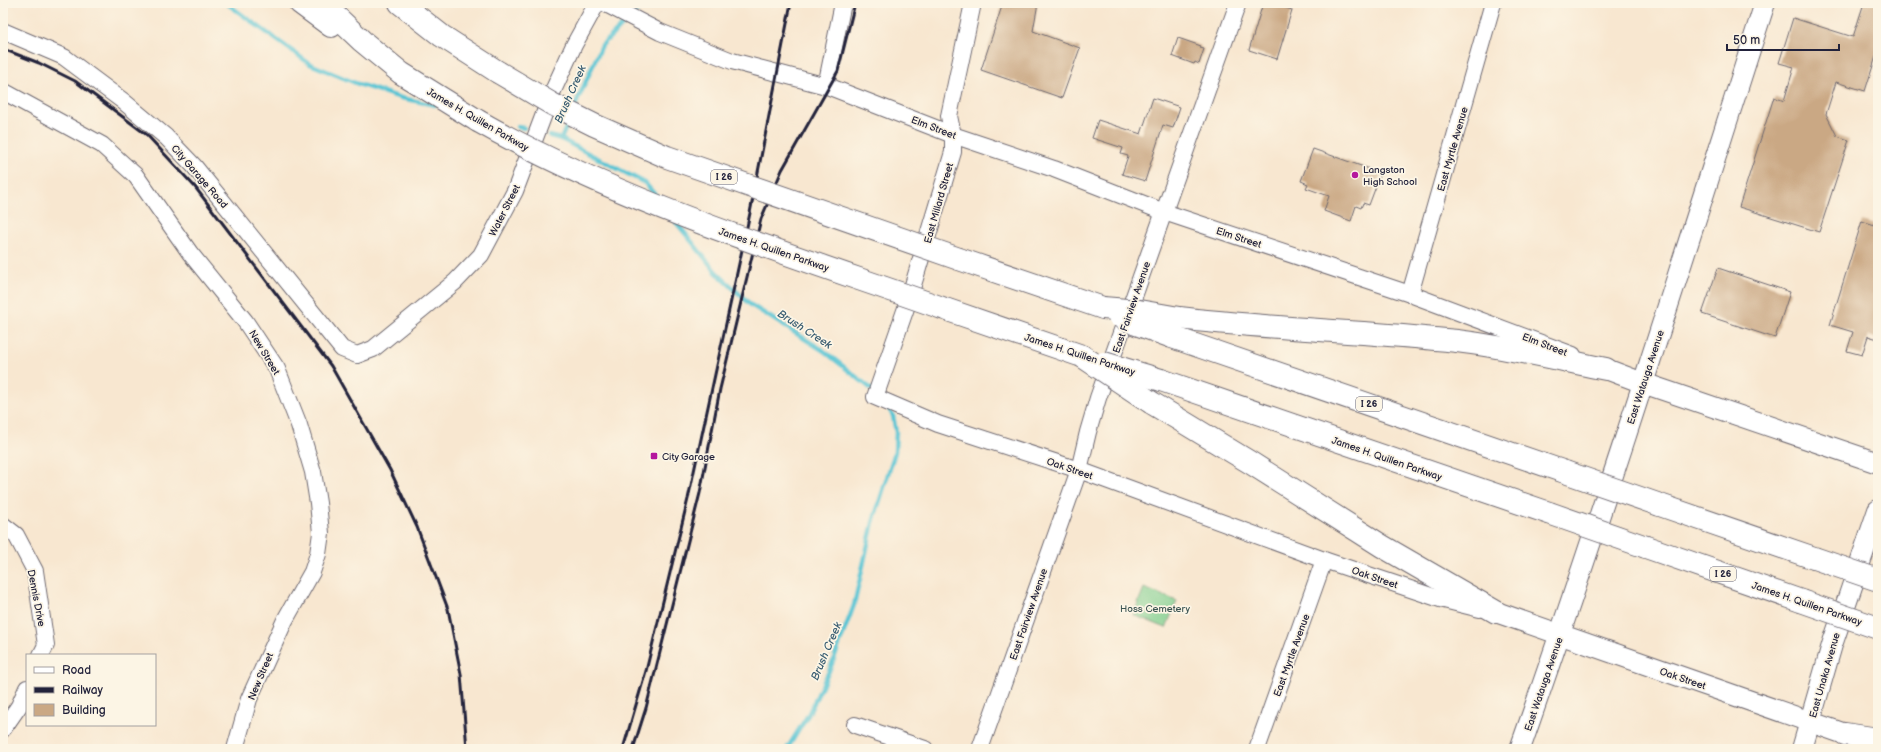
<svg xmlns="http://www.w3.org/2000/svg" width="1881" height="752" font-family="'Balsamiq Sans',sans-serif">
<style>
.green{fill:#80ce8e;stroke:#517864}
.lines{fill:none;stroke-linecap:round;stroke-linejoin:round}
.stream{stroke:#5ac5d4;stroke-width:4.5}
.building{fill:#caa884}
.minor-casing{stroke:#6d676f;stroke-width:18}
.major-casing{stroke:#6d676f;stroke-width:22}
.highway-casing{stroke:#6d676f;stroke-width:24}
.minor{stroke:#fff;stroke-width:16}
.major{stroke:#fff;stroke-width:20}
.highway{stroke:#fff;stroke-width:22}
.rail{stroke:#22223b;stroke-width:3}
.highway-bridge-casing{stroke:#6d676f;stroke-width:24;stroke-linecap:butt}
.highway-bridge{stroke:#fff;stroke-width:22}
.poi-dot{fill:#b5179e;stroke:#fcf5e5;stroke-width:1.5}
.labels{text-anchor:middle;stroke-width:3.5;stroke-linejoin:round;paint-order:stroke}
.shield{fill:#fcf5e5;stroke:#63616e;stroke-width:1}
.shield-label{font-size:9px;font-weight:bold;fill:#22223b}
.street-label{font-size:10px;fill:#22223b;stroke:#fcf5e5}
.poi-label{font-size:10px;fill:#22223b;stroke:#fcf5e5;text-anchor:start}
.park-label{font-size:10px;fill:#3e5654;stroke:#fcf5e5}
.water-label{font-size:11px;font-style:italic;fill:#365b71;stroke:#fcf5e5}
</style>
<rect width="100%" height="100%" fill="#fcf5e5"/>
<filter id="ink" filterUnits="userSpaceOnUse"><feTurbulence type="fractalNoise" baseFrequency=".025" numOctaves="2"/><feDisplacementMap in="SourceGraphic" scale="8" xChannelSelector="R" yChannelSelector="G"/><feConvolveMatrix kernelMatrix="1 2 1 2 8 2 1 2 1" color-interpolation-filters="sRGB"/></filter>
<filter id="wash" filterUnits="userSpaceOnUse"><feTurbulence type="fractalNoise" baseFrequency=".012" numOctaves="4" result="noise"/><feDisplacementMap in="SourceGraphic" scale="16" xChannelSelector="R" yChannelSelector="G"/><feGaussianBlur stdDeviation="0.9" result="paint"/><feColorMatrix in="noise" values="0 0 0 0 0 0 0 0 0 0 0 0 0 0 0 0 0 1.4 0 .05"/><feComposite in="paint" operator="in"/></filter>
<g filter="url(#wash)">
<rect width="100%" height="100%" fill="#f8e7d0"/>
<polygon class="green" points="1144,588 1177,601 1166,628 1133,615"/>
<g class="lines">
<g class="stream">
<polyline points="226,3 310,64 358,84 401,98 435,105"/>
<polyline points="574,108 602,45 645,3"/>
<polyline points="518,127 524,128"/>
<polyline points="550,136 561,139 645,183 656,196"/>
<polyline points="561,139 570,118"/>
<polyline points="676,222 716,272 751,305 824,351 874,391"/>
<polyline points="787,749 808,715 830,669 854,605 873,522 895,452 896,432 893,416 889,409"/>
</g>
</g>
<g id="blocks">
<g class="building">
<polygon points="1003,3 1038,3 1033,31 1080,48 1062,98 981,70"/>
<polygon points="1263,3 1271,3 1292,10 1277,59 1249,50"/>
<polygon points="1864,3 1878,3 1878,50 1865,91 1836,82 1826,114 1837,136 1849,140 1819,232 1739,207 1774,97 1784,101 1794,67 1779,63 1793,18 1853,37"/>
<polygon points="1178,38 1201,46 1200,48 1204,49 1199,64 1195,62 1194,64 1172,56"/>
<polygon points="1153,98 1180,107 1173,128 1163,125 1145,181 1122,174 1128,156 1121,154 1123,148 1092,138 1098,120 1141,134"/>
<polygon points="1313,149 1381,173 1369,205 1363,203 1361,208 1356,206 1351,221 1324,211 1329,196 1306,188 1308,184 1301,181"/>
<polygon points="1862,221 1878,226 1878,339 1868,336 1862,355 1847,351 1853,332 1830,325"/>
<polygon points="1718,268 1790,292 1775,338 1702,314"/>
</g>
</g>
</g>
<g filter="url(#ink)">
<use href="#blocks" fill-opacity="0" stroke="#6d676f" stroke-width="1"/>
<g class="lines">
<defs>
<g id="minor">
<polyline points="604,3 660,32 732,61 830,87 953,135 1054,169 1164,212 1410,294 1573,355"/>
<polyline points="973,3 949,116 953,135 953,152 907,305 875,397 938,424 1079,470 1324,560 1440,599 1480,609"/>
<polyline points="3,31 64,57 123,101 166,137 194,166 342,349 357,355 373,349 455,282 481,255 515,191 552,93 574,45 597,3"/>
<polyline points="826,86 843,3"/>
<polyline points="3,91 102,145 136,176 190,253 245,321 277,369 299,425 313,472 318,503 321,533 318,554 312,572 285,620 249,699 235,749"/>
<polyline points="1410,294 1493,3"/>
<polyline points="3,525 16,535 35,571 46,645 41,655"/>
<polyline points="855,725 925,749"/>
<polyline points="3,729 19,706 27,688"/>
<polyline points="980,749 1079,470 1088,432 1098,398 1238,3"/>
<polyline points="1257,749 1324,560"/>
</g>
<g id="major">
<polyline points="1606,369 1643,383 1878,463"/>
<polyline points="1496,612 1845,734"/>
<path d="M 1520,749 C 1607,502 1685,252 1765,3"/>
<polyline points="1802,749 1832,645 1878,510"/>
</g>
<g id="highway">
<polyline points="300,3 331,26"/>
<polyline points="322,3 362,41 401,73 478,121"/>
<polyline points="400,3 442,36 498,72"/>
<polyline points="959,259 1103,308"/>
<polyline points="945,309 1082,356"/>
<path d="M 1179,318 C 1271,329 1365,331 1457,341 C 1507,347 1557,359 1606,369"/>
<polyline points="1172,337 1565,472"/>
<polyline points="1161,380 1549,513"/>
<polyline points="1152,403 1251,463 1382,546 1496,612"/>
<polyline points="1660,505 1814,558"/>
<polyline points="1646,547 1801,601"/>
<polyline points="1845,734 1878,739"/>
</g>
</defs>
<use href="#minor" class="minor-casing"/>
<use href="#major" class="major-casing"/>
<use href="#highway" class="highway-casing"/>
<use href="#minor" class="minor"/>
<use href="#major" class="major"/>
<use href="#highway" class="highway"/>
<g class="rail">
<polyline points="3,49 39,63 75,81 147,135 195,187 331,366 390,470 417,527 448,609 461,674 467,749"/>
<polyline points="623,749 646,671 688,499 750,213 791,3"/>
<polyline points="633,749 646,708 700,493 720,389 761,219 782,170 838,71 855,3"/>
</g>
<defs>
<g id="highway-bridge">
<polyline points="498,72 552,104 594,125 667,157 959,259"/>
<path d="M 478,121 C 624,204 787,253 945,309"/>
<polyline points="1103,308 1139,311 1179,318"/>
<polyline points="1119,316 1136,324 1172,337"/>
<polyline points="1082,356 1152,403"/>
<polyline points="1104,363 1161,380"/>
<polyline points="1565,472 1660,505"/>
<polyline points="1549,513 1646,547"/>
<polyline points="1814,558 1878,580"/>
<polyline points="1801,601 1878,628"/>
</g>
</defs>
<use href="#highway-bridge" class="highway-bridge-casing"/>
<use href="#highway-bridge" class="highway-bridge"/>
</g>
</g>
<g class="poi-dot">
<circle cx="1355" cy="175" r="4"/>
<rect x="650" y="452" width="8" height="8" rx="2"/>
</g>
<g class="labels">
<g class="shield">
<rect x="711" y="170" width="26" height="14" rx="3"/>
<rect x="1356" y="397" width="26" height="14" rx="3"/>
<rect x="1710" y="567" width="26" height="14" rx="3"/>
</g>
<g class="shield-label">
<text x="724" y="180">I 26</text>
<text x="1369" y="407">I 26</text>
<text x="1723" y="577">I 26</text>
</g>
<g class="street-label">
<text transform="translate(478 119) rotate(30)" y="4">James H. Quillen Parkway</text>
<text transform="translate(934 127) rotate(21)" y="4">Elm Street</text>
<text transform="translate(1452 149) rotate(-74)" y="4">East Myrtle Avenue</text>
<text transform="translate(200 176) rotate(49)" y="4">City Garage Road</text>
<text transform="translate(938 203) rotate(-74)" y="4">East Millard Street</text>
<text transform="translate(504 210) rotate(-63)" y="4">Water Street</text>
<text transform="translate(1239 237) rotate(18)" y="4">Elm Street</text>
<text transform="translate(774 249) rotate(19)" y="4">James H. Quillen Parkway</text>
<text transform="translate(1131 307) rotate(-71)" y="4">East Fairview Avenue</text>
<text transform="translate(1545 344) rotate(21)" y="4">Elm Street</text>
<text transform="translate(265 352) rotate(59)" y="4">New Street</text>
<text transform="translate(1080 354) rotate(18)" y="4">James H. Quillen Parkway</text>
<text transform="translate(1645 377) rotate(-72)" y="4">East Watauga Avenue</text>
<text transform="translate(1387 458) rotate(19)" y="4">James H. Quillen Parkway</text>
<text transform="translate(1070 468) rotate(19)" y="4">Oak Street</text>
<text transform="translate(1375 577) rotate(19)" y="4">Oak Street</text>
<text transform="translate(37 598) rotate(79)" y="4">Dennis Drive</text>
<text transform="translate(1807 603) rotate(19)" y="4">James H. Quillen Parkway</text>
<text transform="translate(1028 614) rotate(-71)" y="4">East Fairview Avenue</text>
<text transform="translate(1291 655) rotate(-70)" y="4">East Myrtle Avenue</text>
<text transform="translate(1824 675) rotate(-74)" y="4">East Unaka Avenue</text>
<text transform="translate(260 676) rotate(-67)" y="4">New Street</text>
<text transform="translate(1683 678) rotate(19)" y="4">Oak Street</text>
<text transform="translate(1543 684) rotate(-71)" y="4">East Watauga Avenue</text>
</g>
<g class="poi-label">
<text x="1363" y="173">Langston<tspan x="1363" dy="12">High School</tspan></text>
<text x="662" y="460">City Garage</text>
</g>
<g class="park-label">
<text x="1155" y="612">Hoss Cemetery</text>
</g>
<g class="water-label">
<text transform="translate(570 94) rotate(-66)" y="4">Brush Creek</text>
<text transform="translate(805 329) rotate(33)" y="4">Brush Creek</text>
<text transform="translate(826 651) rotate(-67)" y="4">Brush Creek</text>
</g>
</g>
<rect width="1881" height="752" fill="none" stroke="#fcf5e5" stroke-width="16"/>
<rect x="26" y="654" width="130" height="72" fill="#fcf5e5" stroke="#a5a1a1"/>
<rect x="34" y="667" width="20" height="6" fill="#ffffff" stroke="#a5a1a1"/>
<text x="62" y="674" font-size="12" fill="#22223b">Road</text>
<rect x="34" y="687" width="20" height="6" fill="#22223b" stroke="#a5a1a1"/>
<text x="62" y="694" font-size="12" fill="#22223b">Railway</text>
<rect x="34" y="704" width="20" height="12" fill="#caa884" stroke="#a5a1a1"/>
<text x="62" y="714" font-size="12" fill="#22223b">Building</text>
<path d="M1727 44v6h112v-6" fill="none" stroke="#22223b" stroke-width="2"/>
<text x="1733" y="44" font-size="12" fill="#22223b" stroke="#fcf5e5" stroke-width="3" paint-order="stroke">50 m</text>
</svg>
